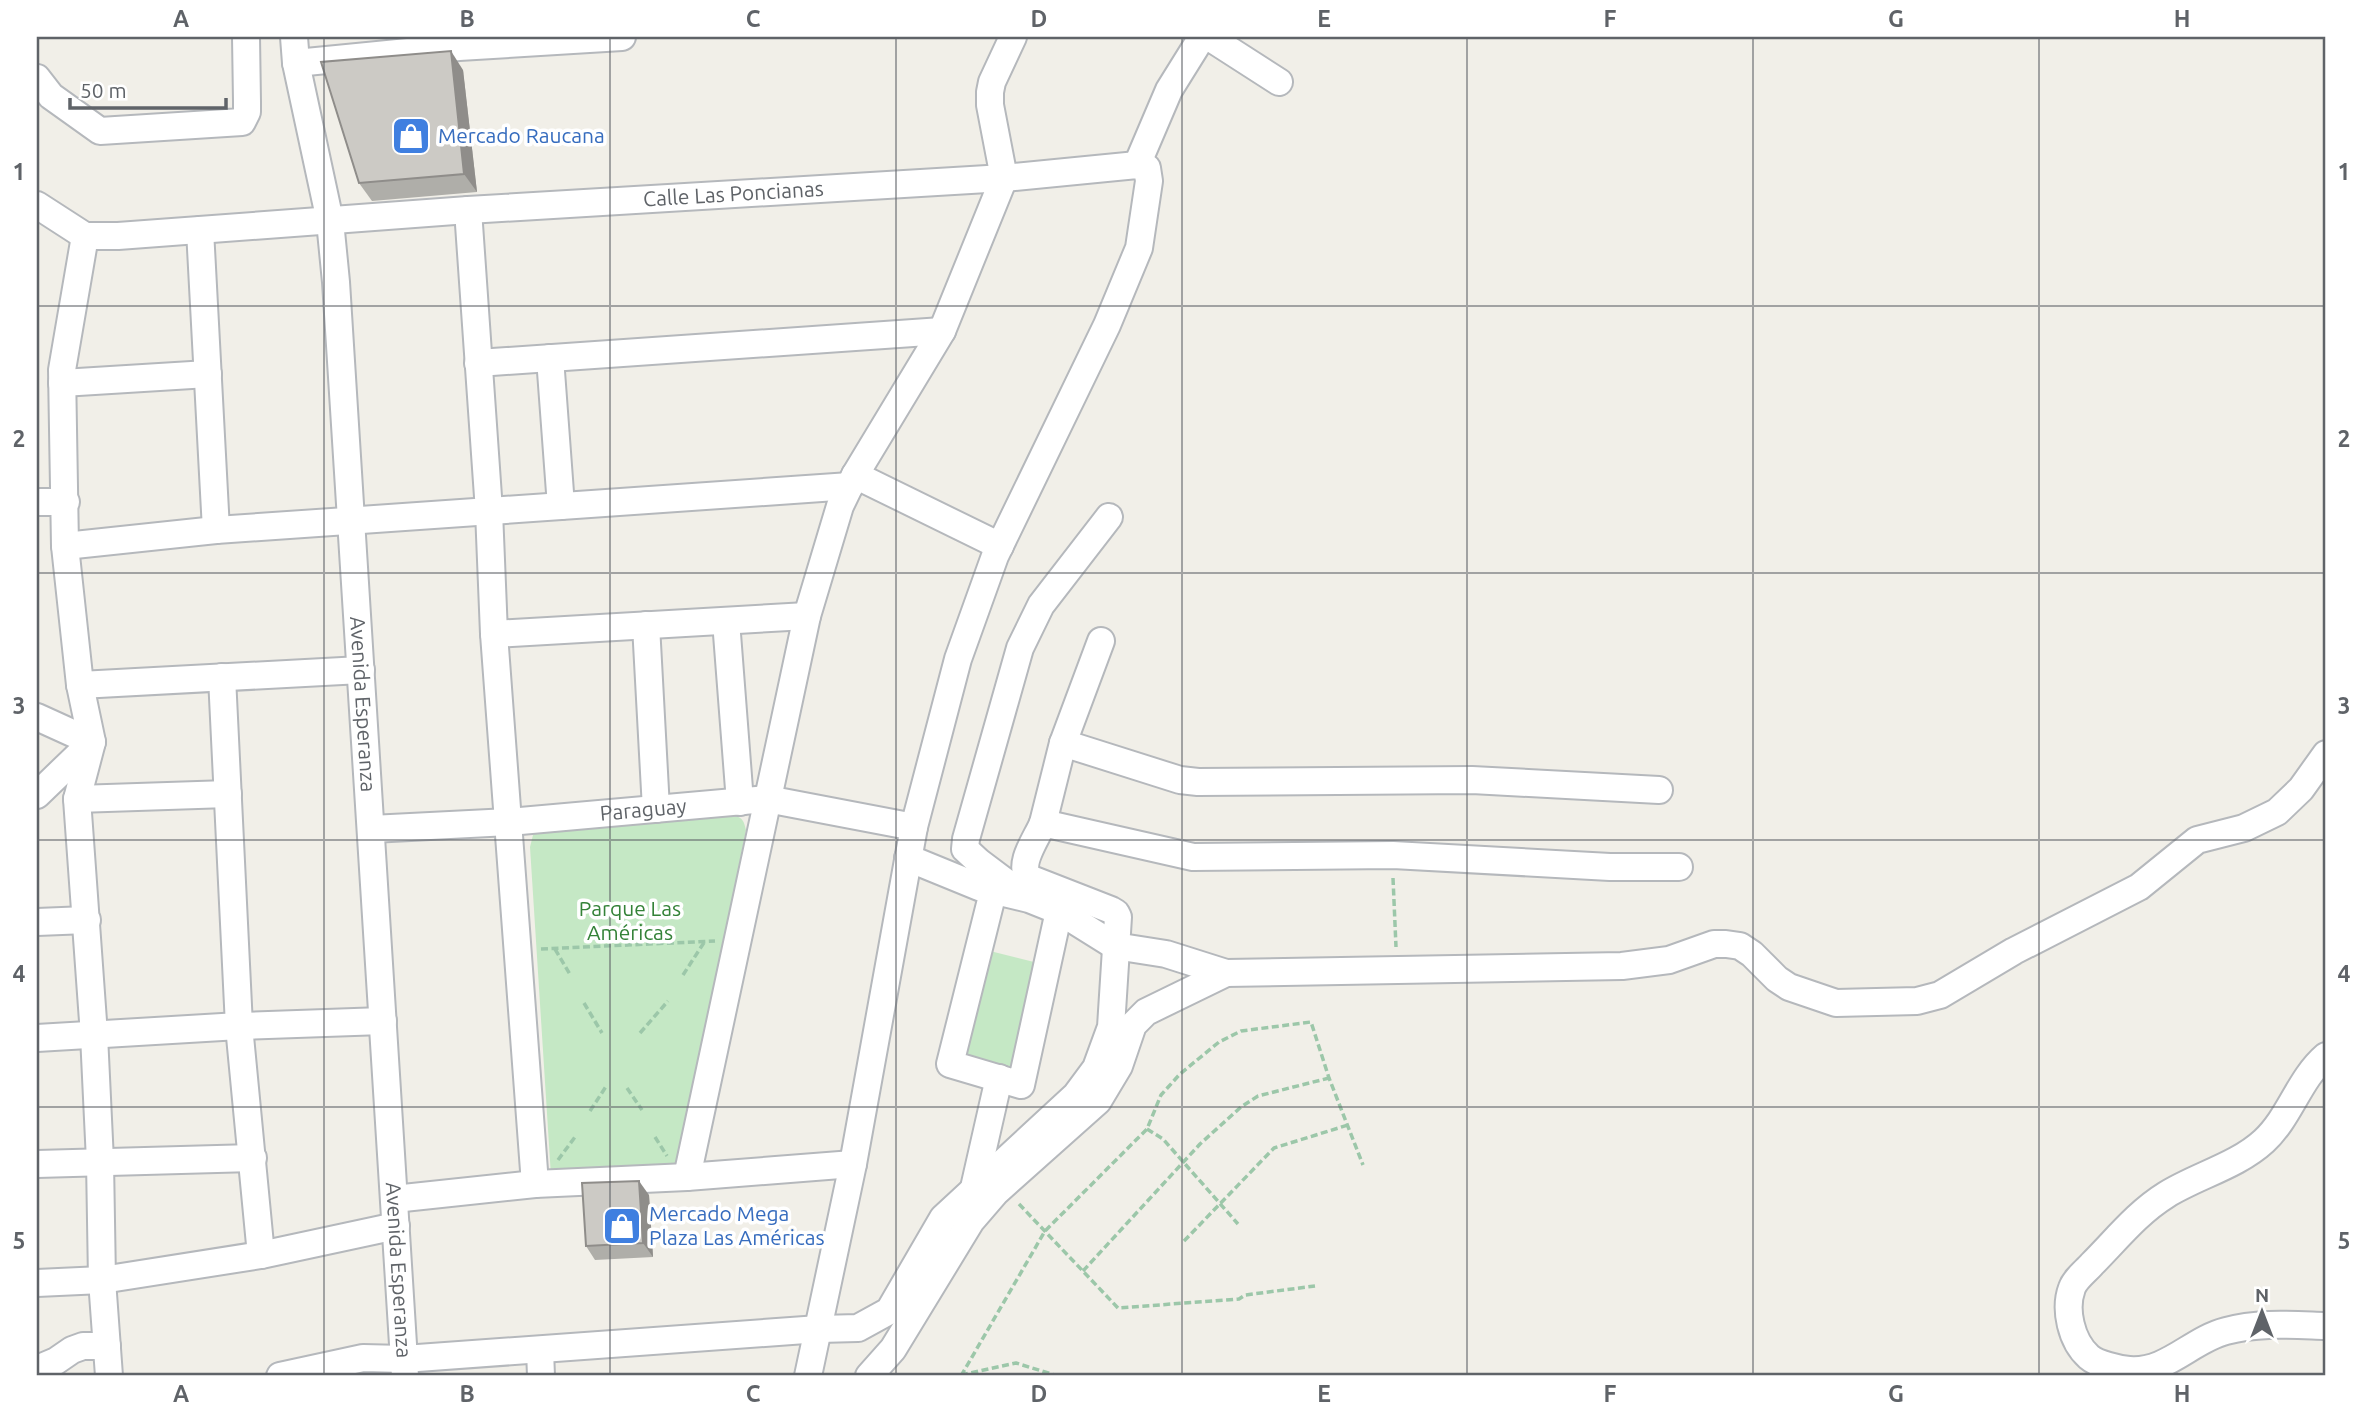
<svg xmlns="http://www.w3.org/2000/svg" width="2363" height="1413" font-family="Ubuntu,sans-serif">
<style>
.green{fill:#c5e8c5}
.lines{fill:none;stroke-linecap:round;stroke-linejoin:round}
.minor-casing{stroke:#b5b8bc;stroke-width:30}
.path{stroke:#9cc7a9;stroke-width:3.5;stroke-dasharray:7 3.5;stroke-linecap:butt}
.minor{stroke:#fff;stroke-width:26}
.wall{fill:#afaea9}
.shaded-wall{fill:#8f8d8a}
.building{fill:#cccac5;stroke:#8f8d8a;stroke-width:2}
.grid{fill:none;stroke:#5f6368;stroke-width:2;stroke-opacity:0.55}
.labels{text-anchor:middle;stroke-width:7;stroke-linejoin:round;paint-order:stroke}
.shop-label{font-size:21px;fill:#366cbe;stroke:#fff;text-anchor:start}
.street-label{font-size:21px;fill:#5f6368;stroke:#fff}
.park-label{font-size:21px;fill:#348238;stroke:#fff}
.neatline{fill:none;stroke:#5f6368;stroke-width:2.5}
.grid-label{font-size:23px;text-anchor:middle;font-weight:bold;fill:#5f6368}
</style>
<rect width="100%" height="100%" fill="#f1efe8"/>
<g class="green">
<path d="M 734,816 C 743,817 744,822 746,830 L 678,1168 L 551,1176 L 530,847 L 533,835 L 538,831 Z"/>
<polygon points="986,950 1034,962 1012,1068 963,1055"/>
</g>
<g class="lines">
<defs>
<g id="minor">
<path id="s1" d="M 294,37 L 296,63 L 330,221 L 336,282 L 405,1376"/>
<polyline points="1209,37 1279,82"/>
<polyline points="296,63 459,47 622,37"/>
<polyline points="37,78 51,96 100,131 242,122 247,112 247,102 246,37"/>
<polyline points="1137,165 1169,90 1202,37"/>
<path id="s2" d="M 37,205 L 85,236 L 118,236 L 468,210 L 1004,178 L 1137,165 L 1147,168 L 1149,181 L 1139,248 L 1107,325 L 995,556 L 958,659 L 914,827 L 853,1164 L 808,1376"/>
<polyline points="468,210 489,511 494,634 535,1184"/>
<polyline points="200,230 216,530"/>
<polyline points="85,236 62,370 65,546 80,685 92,742 77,799 94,1035 100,1161 102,1280 109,1376"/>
<polyline points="550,358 561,506"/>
<polyline points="478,363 942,331"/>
<polyline points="62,383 208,374"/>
<polyline points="855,475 1000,546"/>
<polyline points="37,502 66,502"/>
<polyline points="65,546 216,530 850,486"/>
<polyline points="726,621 740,802"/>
<polyline points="646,625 656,809"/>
<polyline points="494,634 807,616"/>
<polyline points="222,677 239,1026 261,1255"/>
<polyline points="80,685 361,670"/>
<polyline points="37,717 92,742 37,795"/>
<polyline points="1063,743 1180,780 1198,782 1472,780 1659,790"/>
<polyline points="77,799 228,794"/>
<polyline points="1043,823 1063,743 1101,641"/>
<path id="s3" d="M 371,829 L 509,822 L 767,799 L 914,827"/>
<polyline points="908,858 979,887 1029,899 1059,911 1115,946 1166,954 1226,973 1622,966 1669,960 1714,944 1726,944 1740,946 1752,954 1777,979 1789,987 1836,1003 1917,1001 1940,995 2014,951 2139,887 2197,840 2244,828 2277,812 2301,789 2326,754"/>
<polyline points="993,892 950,1064 1021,1085 1059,911"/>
<polyline points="1019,892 979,862 965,849 966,839 1020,648 1041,605 1109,517"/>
<polyline points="37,922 87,920"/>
<polyline points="37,1038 239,1026 383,1021"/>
<path d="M 2326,1056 C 2299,1079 2290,1117 2264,1141 C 2237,1166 2196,1176 2166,1195 C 2137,1213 2116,1240 2092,1264 C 2086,1271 2075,1279 2072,1288 C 2064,1309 2071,1341 2089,1357 C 2097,1364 2118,1369 2129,1370 C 2167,1373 2191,1340 2226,1331 C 2259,1322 2293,1325 2326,1326"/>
<polyline points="37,1164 253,1158"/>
<polyline points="687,1177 807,616 840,506 855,475 942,331 1004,178 990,105 990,92 992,82 1013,37"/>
<polyline points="974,1188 999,1078"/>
<polyline points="394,1199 535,1184 687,1177 853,1164"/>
<polyline points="37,1283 102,1280 261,1255 396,1226"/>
<polyline points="540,1350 541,1376"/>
<polyline points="37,1369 56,1361 72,1350 83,1346 107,1346"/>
<path d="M 280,1376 L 363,1358 L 404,1359 L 819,1329 L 858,1328 L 889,1311 L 943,1218 L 1076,1095 L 1096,1068 L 1111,1027 L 1118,917 L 1116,913 L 1111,910 L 1029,878 C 1017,864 1037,838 1043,823 L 1193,857 L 1393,855 L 1610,867 L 1679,867"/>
<polyline points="869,1376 893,1349 971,1221 996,1192 1098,1101 1119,1066 1133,1025 1146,1012 1226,973"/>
</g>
</defs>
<use href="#minor" class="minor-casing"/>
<g class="path">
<polyline points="1393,878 1396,947"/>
<polyline points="541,949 715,941"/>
<polyline points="555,949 571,976"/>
<polyline points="683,975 705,941"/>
<polyline points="584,1003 602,1033"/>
<polyline points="640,1033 668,1001"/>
<polyline points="627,1088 642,1110"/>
<polyline points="590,1111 607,1085"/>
<polyline points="1147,1129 1163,1139 1238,1224"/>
<polyline points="655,1137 667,1156"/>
<polyline points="558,1160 575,1137"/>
<polyline points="1019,1204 1118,1308 1239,1299 1245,1295 1315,1286"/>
<polyline points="1184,1241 1274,1148 1348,1125"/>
<polyline points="1083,1271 1200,1144 1241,1107 1258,1096 1329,1078"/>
<polyline points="961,1375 1016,1363 1058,1376"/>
<polyline points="961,1376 1045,1231 1147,1129 1161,1095 1180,1074 1219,1042 1241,1031 1311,1022 1329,1078 1363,1165"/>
</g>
<use href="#minor" class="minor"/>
</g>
<g class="wall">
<polygon points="463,70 477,192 372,201 359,183"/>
<polygon points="649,1195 653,1257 595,1260 586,1246"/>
</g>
<g class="shaded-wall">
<polygon points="451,51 463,70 477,192 464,174"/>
<polygon points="639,1181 649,1195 653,1257 643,1243"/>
</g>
<g class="building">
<polygon points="451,51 464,174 359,183 321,62"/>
<polygon points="639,1181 643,1243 586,1246 582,1183"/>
</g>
<path class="grid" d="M 324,37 L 324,1376M 610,37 L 610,1376M 896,37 L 896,1376M 1182,37 L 1182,1376M 1467,37 L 1467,1376M 1753,37 L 1753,1376M 2039,37 L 2039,1376M 37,306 L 2326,306M 37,573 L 2326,573M 37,840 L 2326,840M 37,1107 L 2326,1107"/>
<defs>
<symbol id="shop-square" viewBox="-11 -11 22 22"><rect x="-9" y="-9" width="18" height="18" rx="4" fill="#3f7fe0" stroke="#fff"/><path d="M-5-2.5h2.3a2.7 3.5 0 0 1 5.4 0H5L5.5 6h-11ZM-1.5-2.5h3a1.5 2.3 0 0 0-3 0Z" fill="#fff"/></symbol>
</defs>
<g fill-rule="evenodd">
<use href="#shop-square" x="389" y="114" width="44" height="44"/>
<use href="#shop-square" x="600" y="1204" width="44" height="44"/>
</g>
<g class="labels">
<g class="shop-label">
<text x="438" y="143">Mercado Raucana</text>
<text x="649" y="1221">Mercado Mega<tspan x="649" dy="24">Plaza Las Américas</tspan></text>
</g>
<g class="street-label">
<text dy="7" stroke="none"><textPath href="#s2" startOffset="707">Calle Las Poncianas</textPath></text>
<text dy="7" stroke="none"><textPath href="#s1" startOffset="672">Avenida Esperanza</textPath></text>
<text dy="7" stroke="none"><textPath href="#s3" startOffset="273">Paraguay</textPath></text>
<text dy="7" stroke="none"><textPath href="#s1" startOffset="1239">Avenida Esperanza</textPath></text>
</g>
<g class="park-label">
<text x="630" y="916">Parque Las<tspan x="630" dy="24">Américas</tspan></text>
</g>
</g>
<rect width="2363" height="1413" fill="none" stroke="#ffffff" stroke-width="77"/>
<g transform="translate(2262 1312)" stroke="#ffffff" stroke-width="5" paint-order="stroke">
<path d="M0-5L12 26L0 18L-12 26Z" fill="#5f6368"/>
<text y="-10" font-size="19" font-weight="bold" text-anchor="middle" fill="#5f6368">N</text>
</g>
<path d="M70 98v10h156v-10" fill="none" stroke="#5f6368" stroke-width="3.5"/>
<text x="80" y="98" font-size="21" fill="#5f6368" stroke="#ffffff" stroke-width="5" paint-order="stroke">50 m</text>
<rect x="38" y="38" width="2286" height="1336" class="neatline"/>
<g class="grid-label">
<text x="181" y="27">A</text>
<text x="467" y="27">B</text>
<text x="753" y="27">C</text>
<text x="1039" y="27">D</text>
<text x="1324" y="27">E</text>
<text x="1610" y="27">F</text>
<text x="1896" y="27">G</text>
<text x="2182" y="27">H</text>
<text x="19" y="180">1</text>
<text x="2344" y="180">1</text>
<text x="19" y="447">2</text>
<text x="2344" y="447">2</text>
<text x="19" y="714">3</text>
<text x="2344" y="714">3</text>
<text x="19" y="982">4</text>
<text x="2344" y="982">4</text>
<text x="19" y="1249">5</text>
<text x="2344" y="1249">5</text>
<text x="181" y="1402">A</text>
<text x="467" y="1402">B</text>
<text x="753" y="1402">C</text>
<text x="1039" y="1402">D</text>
<text x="1324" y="1402">E</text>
<text x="1610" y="1402">F</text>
<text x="1896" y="1402">G</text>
<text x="2182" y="1402">H</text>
</g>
</svg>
